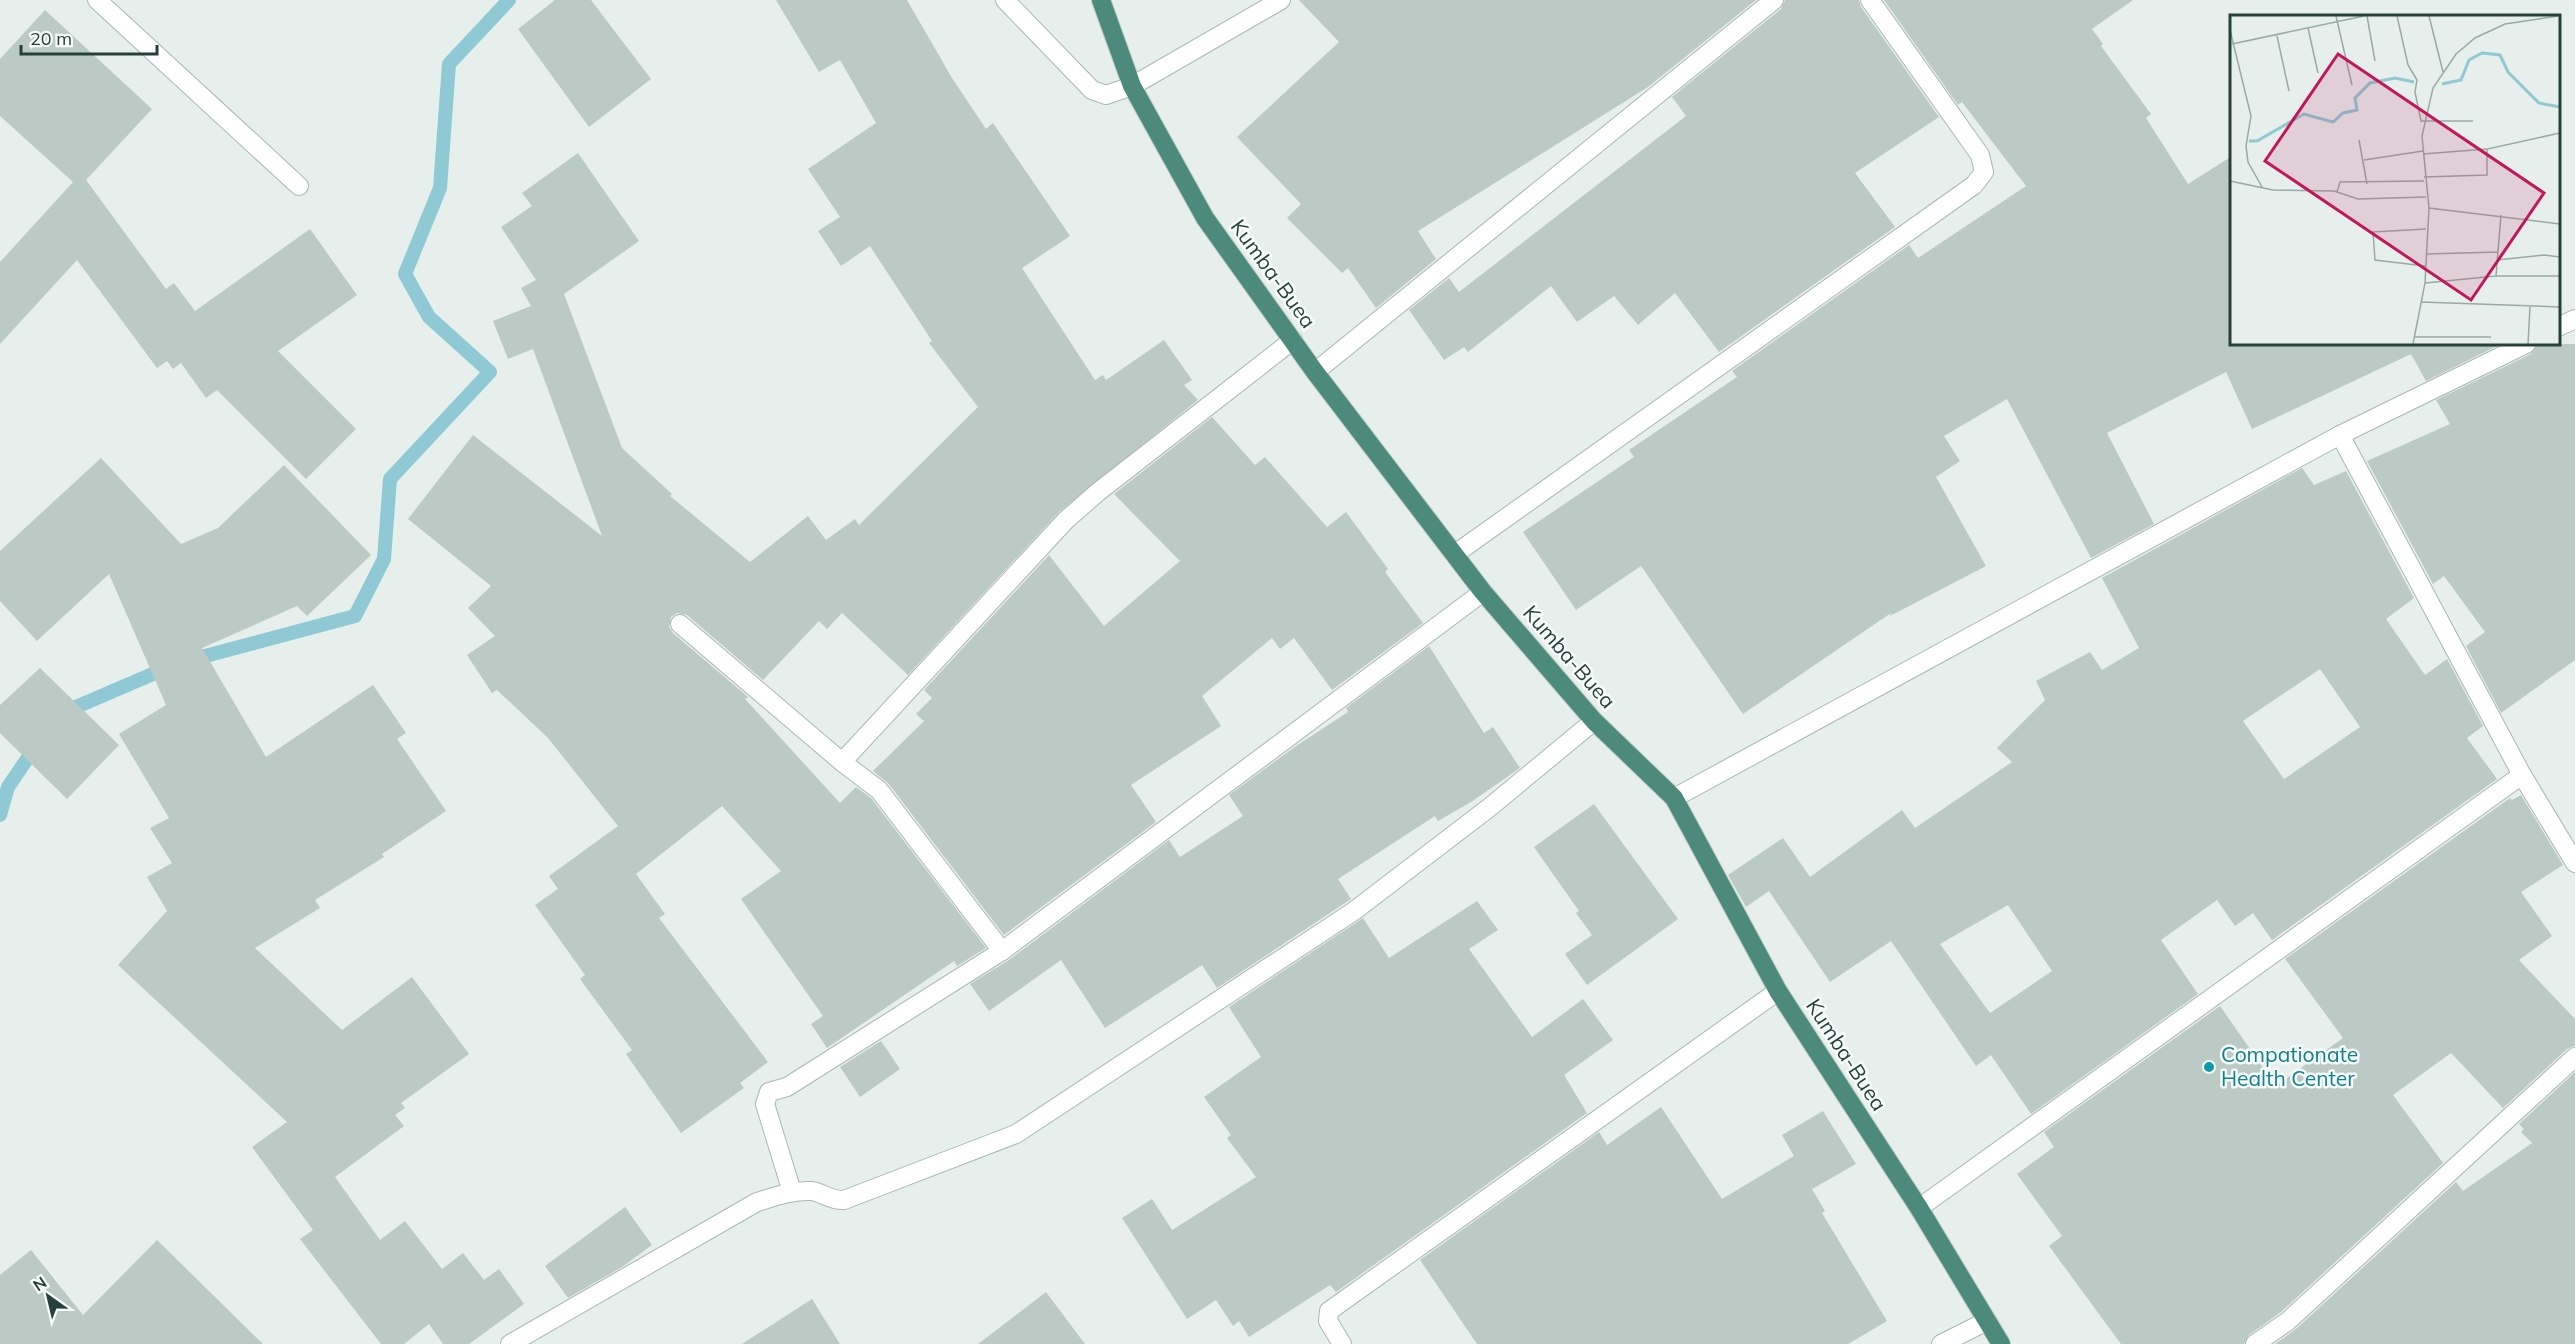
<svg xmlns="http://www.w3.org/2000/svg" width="2575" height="1344" font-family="Mulish,sans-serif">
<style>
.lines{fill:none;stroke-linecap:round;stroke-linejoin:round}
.stream{stroke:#8ec9d4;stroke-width:14}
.building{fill:#bbcac4;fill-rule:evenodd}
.minor-casing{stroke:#a8b8b2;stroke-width:20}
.trunk-casing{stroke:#c2cac8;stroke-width:20}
.minor{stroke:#fff;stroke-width:18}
.trunk{stroke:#4c8a7c;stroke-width:18}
.culture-dot{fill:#0f9aa8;stroke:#f7fbf9;stroke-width:2}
.labels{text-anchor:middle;stroke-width:5;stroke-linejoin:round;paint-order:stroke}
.street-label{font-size:21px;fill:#24423a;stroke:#f7fbf9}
.culture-label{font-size:21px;fill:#0d838f;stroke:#f7fbf9;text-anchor:start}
.inset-river{fill:none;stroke:#8ec9d4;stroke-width:3}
.inset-road{fill:none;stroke:#98aaa4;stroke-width:1.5}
.view{fill:#c2185b;fill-opacity:0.15;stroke:#c2185b;stroke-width:3}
.inset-edge{fill:none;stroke:#24423a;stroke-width:3}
</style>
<rect width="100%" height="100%" fill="#e6efeb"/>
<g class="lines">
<g class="stream">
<polyline points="190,660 355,616 384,559 390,479 490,372 429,317 405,274 440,188 449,64 509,0"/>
<polyline points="62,713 169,667"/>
<polyline points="0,815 8,787 36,746"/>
</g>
</g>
<g class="building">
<polygon points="555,0 591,0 651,79 589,127 518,29"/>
<polygon points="776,0 907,0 952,78 986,129 993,123 1070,236 1022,268 1095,380 1103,375 1106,380 1164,340 1192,380 1184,385 1198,400 1059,512 908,675 842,613 827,629 819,621 763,680 687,615 677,613 671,617 669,627 673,633 748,697 745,699 840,803 856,787 871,798 986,948 957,966 954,961 827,1048 811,1024 823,1016 741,899 781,871 722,806 636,874 665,914 659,918 768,1062 740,1083 744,1088 681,1133 626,1054 632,1050 580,979 585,975 535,905 558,889 549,876 618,826 548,738 497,690 492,693 467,655 495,636 468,608 491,586 408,519 473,435 602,536 533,349 508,359 493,321 531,306 521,288 536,280 501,227 532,206 522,193 578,153 639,241 564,294 622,448 672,494 670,496 750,562 808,516 826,540 855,519 859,525 978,407 929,343 932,341 870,246 841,266 818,231 840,217 808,169 876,123 840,60 819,72"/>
<polygon points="1299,0 1756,0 1648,87 1418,231 1436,259 1376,308 1348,268 1342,273 1287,218 1301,204 1237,137 1339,42"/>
<polygon points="1785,0 1859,0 1861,7 1939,117 1855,173 1895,227 1719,352 1675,293 1638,325 1614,296 1577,322 1551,286 1468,352 1464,347 1444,360 1409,310 1449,278 1459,292 1686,116 1672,97 1781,9"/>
<polygon points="1884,0 2133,0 2092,29 2103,44 2101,46 2151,114 2146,118 2188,184 2232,156 2232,344 2501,344 2426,381 2411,354 2252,429 2226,372 2107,433 2154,524 2091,558 2007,399 1944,436 1960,461 1936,477 1986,566 1890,616 1891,613 1743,714 1641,566 1576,610 1523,532 1634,457 1629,450 1737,377 1732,371 1909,245 1918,258 2026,186 1962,102 1958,105"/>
<polygon points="45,10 152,109 86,180 166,289 174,283 195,311 310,229 357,295 278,351 356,429 306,479 217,390 206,398 181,363 173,369 167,361 157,368 77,260 0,344 0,262 73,182 0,116 0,59"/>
<polygon points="2537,344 2575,344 2575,660 2501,713 2466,646 2485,632 2444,576 2433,584 2367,461 2450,424 2436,400 2531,354"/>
<polygon points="1212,417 1255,465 1265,457 1327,527 1346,512 1388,569 1385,572 1423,623 1332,690 1294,638 1280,649 1272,638 1202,696 1221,726 1131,785 1156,822 1004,935 888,783 873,771 924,721 916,714 932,698 924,690 1049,555 1104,626 1180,561 1114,494"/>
<polygon points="101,458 181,544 218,528 284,465 371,555 307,616 297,606 202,648 266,757 373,685 406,733 397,739 446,811 382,854 384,857 315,900 320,908 255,948 342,1030 412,977 469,1054 401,1103 405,1108 395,1115 404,1126 335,1177 380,1240 405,1221 442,1269 463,1253 484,1280 499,1269 524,1304 469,1344 443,1344 429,1324 404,1344 381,1344 300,1239 313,1230 252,1147 287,1122 118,965 167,911 147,877 172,863 150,828 169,818 119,734 166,705 109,574 37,641 0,601 0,551"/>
<path d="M 2302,468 L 2314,485 L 2346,471 L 2414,598 L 2386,619 L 2425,675 L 2447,659 L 2483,726 L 2467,738 L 2497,779 L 2272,940 L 2253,913 L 2235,926 L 2217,900 L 2161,940 L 2198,994 L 2031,1114 L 1991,1055 L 1976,1066 L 1891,941 L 1830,982 L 1769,891 L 1746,907 L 1728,875 L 1783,838 L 1810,877 L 1902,810 L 1915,828 L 2012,762 L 1997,748 L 2045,700 L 2036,681 L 2090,652 L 2102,670 L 2139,648 L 2102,578 ZM 2320,669 L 2360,727 L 2284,779 L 2243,721 ZM 2008,905 L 2052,971 L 1990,1013 L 1940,944 Z"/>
<polygon points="1429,646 1484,733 1493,727 1520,768 1471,802 1438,821 1435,816 1338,879 1351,899 1217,988 1202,965 1105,1028 1061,960 989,1011 970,984 1009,960 1169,840 1180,857 1243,816 1229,795 1296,746 1348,712 1346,708"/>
<polygon points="40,668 119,745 67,799 0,733 0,705"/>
<polygon points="2521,795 2563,865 2521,892 2552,936 2519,960 2575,1019 2575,1046 2567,1049 2503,1108 2451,1053 2393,1095 2443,1163 2281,1312 2249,1335 2244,1344 2121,1344 2049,1246 2062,1236 2017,1174 2054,1147 2044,1132 2220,1006 2276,1086 2343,1038 2285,959 2510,798 2512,800"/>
<polygon points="1594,804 1678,919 1587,985 1565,954 1592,935 1576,913 1579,911 1534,847"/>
<polygon points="1477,901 1498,930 1469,949 1532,1037 1583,999 1613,1040 1564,1075 1587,1113 1336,1292 1330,1285 1249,1337 1239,1321 1233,1326 1216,1300 1187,1319 1122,1218 1152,1199 1172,1230 1256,1177 1227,1138 1231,1135 1204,1097 1261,1057 1229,1007 1363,918 1389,958"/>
<polygon points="881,1041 900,1069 860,1097 840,1067"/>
<polygon points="2575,1072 2575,1344 2275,1344 2296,1329 2456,1182 2463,1191 2532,1143 2521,1132 2524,1129 2519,1124"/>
<polygon points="1661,1107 1722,1199 1794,1156 1782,1135 1823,1111 1856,1164 1812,1189 1825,1211 1822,1213 1887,1321 1848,1344 1477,1344 1420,1260 1599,1132 1607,1145"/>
<polygon points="625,1207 652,1245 622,1267 568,1298 545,1266"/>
<polygon points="157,1240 263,1344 0,1344 0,1275 31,1250 83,1315"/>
<polygon points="1046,1292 1085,1344 978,1344"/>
<polygon points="812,1299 840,1344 742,1344"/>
</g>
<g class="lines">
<defs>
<g id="minor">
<polyline points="97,0 299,186"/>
<polyline points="1005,0 1092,90 1106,95 1132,86 1281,0"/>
<polyline points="2558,327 2575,319"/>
<polyline points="1315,372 1774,0"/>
<polyline points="2340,435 2522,775 2575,863"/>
<polyline points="1455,554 1974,185 1984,172 1980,155 1870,0"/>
<polyline points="680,624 842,762 879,790 1002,951"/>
<polyline points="842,762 1066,520 1098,492 1293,340"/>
<polyline points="1674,798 2340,435 2526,344"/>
<polyline points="792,1192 765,1104 769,1092 787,1087 1002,951 1483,592"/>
<polyline points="1919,1208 2522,775"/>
<path d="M 510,1344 L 757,1202 C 774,1197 793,1190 811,1191 C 822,1192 831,1201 844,1200 L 1016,1134 L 1354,911 L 1490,807 L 1594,721"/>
<polyline points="1342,1344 1328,1321 1329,1311 1778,991"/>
<polyline points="1941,1344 1987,1321"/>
<polyline points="2255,1344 2288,1321 2575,1057"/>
</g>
<polyline id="trunk" points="1101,0 1132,86 1205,218 1315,372 1483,592 1594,721 1674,798 1778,991 1919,1208 2001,1344"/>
</defs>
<use href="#minor" class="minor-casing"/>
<use href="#trunk" class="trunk-casing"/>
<use href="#minor" class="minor"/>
<use href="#trunk" class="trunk"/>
</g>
<circle class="culture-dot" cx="2209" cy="1067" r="6"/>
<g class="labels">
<g class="street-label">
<text transform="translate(1273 274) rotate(54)" y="7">Kumba-Buea</text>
<text transform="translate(1569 657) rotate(49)" y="7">Kumba-Buea</text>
<text transform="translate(1846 1055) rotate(57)" y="7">Kumba-Buea</text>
</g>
<g class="culture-label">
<text x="2221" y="1062">Compationate<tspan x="2221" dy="24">Health Center</tspan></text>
</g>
</g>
<g transform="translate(2230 15)">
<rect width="330" height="330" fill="#e6efeb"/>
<path class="inset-river" d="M 212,69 L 231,65 L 239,45 L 252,38 L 270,40 L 278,57 L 309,88 L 330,92M 19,126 L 27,126 L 74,99 L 103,107 L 113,98 L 127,95 L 125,83 L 140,68 L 165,63 L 184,67"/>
<path class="inset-road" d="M 106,1 L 122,70M 137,1 L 145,46M 167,1 L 178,50 L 187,65 L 185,77 L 191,106 L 243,106M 199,1 L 213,57M 78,13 L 88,58M 0,15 L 21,101 L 16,131 L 18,147 L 32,172M 47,21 L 59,76M 2,29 L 134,1M 129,125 L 137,169M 193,139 L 257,134M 134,145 L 193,136M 194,162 L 257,160 L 257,134 L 330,118M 0,166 L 43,175 L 104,176 L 128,184 L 196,182M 107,177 L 110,167 L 194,166M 199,193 L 330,209M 196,239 L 268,237M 267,245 L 314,240 L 330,242M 195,251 L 145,245 L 143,217 L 196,214M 266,261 L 271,200M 195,268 L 266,261 L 330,261M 191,287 L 330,292M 185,322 L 261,322M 183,329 L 195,268 L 199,193 L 192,121 L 203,73 L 226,39 L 245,23 L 275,9 L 328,1M 298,329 L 300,292"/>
<path class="view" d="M 108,39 L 314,178 L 241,285 L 35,146 Z"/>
<rect width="330" height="330" class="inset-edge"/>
</g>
<g transform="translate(48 1296) rotate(326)" stroke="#f7fbf9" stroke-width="4.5" paint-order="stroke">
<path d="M0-4.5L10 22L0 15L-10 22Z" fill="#24423a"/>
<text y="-9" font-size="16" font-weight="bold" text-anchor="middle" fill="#24423a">N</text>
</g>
<path d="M21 45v9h136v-9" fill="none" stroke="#24423a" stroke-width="3"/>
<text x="30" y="45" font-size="18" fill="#24423a" stroke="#f7fbf9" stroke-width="4.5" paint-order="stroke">20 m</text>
</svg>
